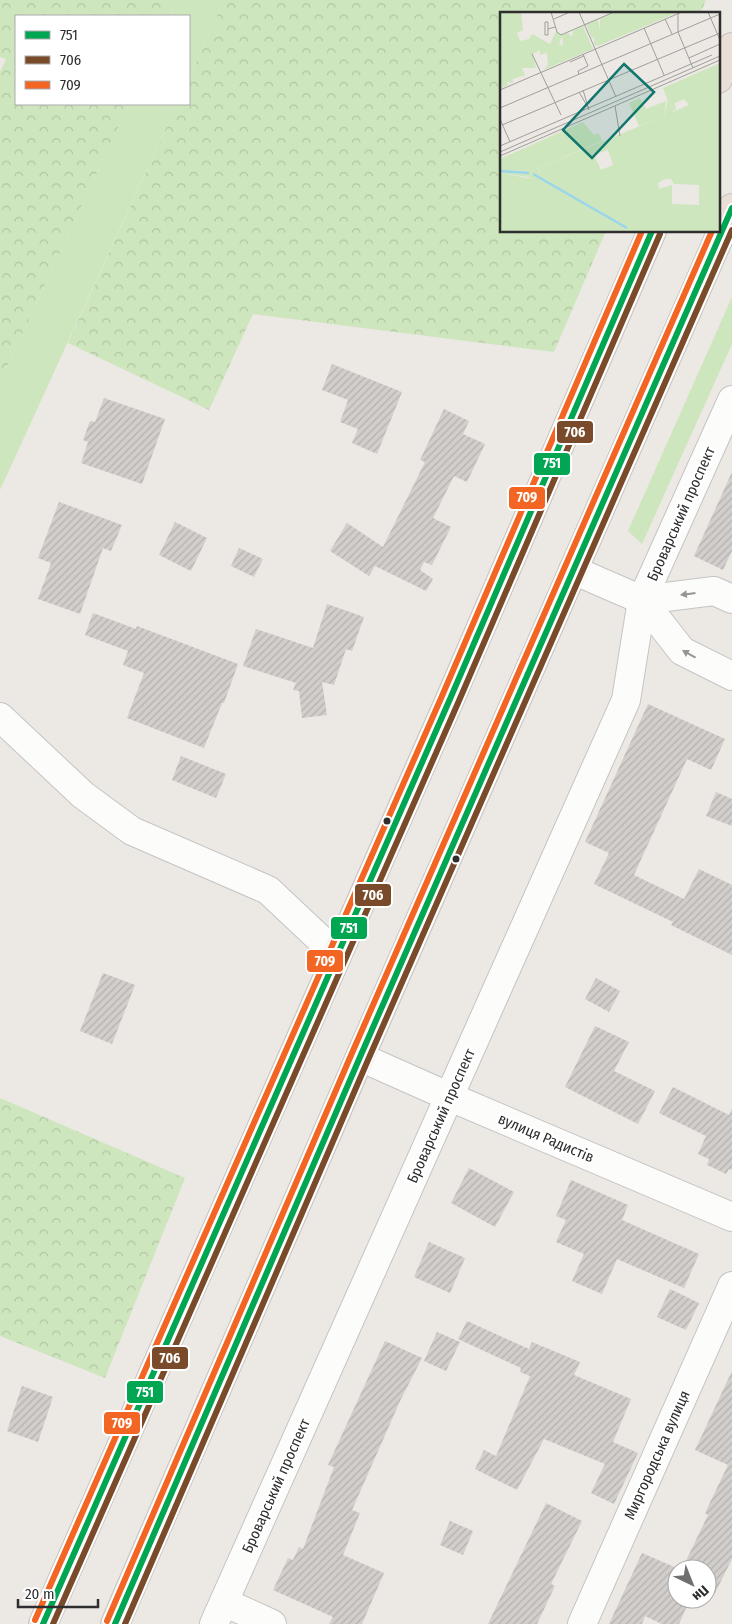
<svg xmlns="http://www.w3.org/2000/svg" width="732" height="1624" font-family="'Fira Sans Condensed',sans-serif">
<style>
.grass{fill:#cee6be}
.forest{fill:url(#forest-crowns)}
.building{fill:url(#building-hatch)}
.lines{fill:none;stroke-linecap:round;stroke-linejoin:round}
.minor-casing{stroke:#c5c4c5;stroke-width:30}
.highway-casing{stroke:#c6c5c4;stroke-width:30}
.minor{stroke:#fcfcfb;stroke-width:28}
.highway{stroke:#eadfd6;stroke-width:28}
.bus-1-casing{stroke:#fff;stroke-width:10}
.bus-2-casing{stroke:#fff;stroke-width:10}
.bus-3-casing{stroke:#fff;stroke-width:10}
.bus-1{stroke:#00a651;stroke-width:6}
.bus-2{stroke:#7a4b2a;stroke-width:6}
.bus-3{stroke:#f26522;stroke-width:6}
.oneway{fill:#959594}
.bus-dot{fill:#2e2e2e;stroke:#fff;stroke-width:2}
.labels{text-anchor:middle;stroke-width:5;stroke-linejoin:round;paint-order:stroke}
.street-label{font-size:15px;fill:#2e2e2e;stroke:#fff}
.inset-river{fill:none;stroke:#99d6ec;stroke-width:2.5}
.inset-road{fill:none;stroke:#a09e9b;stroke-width:1}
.view{fill:#0f766e;fill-opacity:0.15;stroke:#0f766e;stroke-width:2.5}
.inset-edge{fill:none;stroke:#2e2e2e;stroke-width:2.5}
.line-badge{stroke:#fff;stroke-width:2}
.badge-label{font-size:14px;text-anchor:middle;font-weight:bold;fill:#fff}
</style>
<defs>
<pattern id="forest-crowns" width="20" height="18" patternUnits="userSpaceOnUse" patternTransform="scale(1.25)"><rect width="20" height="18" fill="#cee6be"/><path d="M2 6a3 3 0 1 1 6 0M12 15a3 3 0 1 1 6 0" fill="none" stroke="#b1c6a4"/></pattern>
<pattern id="building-hatch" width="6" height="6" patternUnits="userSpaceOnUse" patternTransform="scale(1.25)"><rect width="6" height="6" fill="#d1cecb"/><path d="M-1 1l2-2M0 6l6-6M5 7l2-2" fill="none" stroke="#b4b1af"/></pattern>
</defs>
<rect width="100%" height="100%" fill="#ece8e4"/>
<g class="grass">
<polygon points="177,0 224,0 189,78 189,16 169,16"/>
<polygon points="129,104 177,104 0,490 0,382"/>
<polygon points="732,297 732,344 642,544 628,531"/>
</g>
<g class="forest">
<polygon points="0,0 177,0 169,16 16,16 16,104 129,104 0,382 0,72 6,59 0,57"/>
<polygon points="224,0 706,0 700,14 501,14 501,231 606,231 554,352 253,314 209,410 68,343 177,104 189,104 189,78"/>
<polygon points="0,1098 185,1178 105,1378 0,1336"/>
</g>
<g class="building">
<polygon points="332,364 402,392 377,454 352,443 358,429 340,422 348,400 322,390"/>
<polygon points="104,398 165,419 142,484 81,463 88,442 83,440 90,421 95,422"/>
<polygon points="444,409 469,421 463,434 485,444 467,482 454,476 433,518 451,527 432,565 424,562 420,570 433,579 426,591 375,566 369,576 330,551 347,523 383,547 425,462 420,460"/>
<polygon points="732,472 732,551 723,570 694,556"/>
<polygon points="59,502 122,525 111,551 103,548 80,614 38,599 51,563 38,558"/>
<polygon points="175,522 207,538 191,571 159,555"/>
<polygon points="239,548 263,559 254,577 231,566"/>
<polygon points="327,604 364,617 352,651 346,649 334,685 322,682 327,715 302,718 299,691 293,690 296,683 243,666 256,629 313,648"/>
<polygon points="93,613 136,629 137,626 238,664 224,703 222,703 204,748 127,718 144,673 123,665 128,651 85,635"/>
<polygon points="648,704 725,739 711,770 687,759 634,875 684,899 699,869 732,885 732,955 671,925 673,922 594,884 609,853 585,842"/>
<polygon points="181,756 226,774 216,798 172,780"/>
<polygon points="716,792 732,799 732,826 706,816"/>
<polygon points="103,973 135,985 112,1044 80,1031"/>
<polygon points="596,978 620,991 609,1012 585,999"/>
<polygon points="595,1026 629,1042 614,1071 655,1091 638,1124 565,1087"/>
<polygon points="673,1087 729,1115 732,1109 732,1170 729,1169 726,1174 707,1165 709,1159 698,1154 706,1136 659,1113"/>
<polygon points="469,1168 514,1192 495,1227 451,1203"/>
<polygon points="571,1180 628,1205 622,1220 699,1254 684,1288 617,1259 602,1294 572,1281 584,1254 556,1242 566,1220 556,1216"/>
<polygon points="429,1242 465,1258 450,1293 414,1277"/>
<polygon points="670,1289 699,1303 686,1330 657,1317"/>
<polygon points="467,1321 529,1349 532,1342 580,1362 574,1375 631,1399 613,1442 638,1453 614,1504 591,1493 605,1464 544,1439 517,1490 475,1469 484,1450 496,1456 530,1376 520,1372 521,1368 458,1339"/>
<polygon points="437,1332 460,1342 446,1371 424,1361"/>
<polygon points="385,1341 422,1358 401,1399 352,1510 360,1513 343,1555 384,1573 362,1624 329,1624 333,1617 273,1590 288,1558 293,1560 299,1547 303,1549 334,1467 328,1465"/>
<polygon points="732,1371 732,1559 714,1595 707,1591 707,1569 682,1569 708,1515 705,1513 728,1465 695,1450"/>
<polygon points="22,1386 53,1397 38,1442 7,1431"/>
<polygon points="546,1503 582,1521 551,1584 555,1586 537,1624 488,1624"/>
<polygon points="450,1521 473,1531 463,1555 440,1545"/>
<polygon points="642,1553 679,1569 677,1569 677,1599 690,1599 679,1624 662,1624 645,1616 642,1624 609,1624"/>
</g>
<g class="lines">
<defs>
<g id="minor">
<polyline points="573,570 642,600 682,651 732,676"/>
<polyline points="642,600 714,591 732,599"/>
<polyline points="0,717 83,795 132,831 268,890 337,955"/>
<polyline points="360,1057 450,1097 732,1217"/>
<polyline points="224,1602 272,1624"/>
<polyline points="214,1624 626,700 642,600 732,400"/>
<polyline points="582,1624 732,1286"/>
</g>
<g id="highway">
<polyline points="718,79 732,47"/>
<polyline points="43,1624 450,699 652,231"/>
<polyline points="115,1624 360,1057 732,208"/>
</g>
</defs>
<use href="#minor" class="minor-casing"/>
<use href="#highway" class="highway-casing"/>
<use href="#minor" class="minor"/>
<use href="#highway" class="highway"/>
<defs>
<g id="bus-1">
<polyline points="43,1624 450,699 652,231"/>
<polyline points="115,1624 360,1057 732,208"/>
</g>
<g id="bus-2">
<polyline points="53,1624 458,703 660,234"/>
<polyline points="125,1624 368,1060 732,230"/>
</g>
<g id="bus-3">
<polyline points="35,1620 442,696 642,231"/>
<polyline points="107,1621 352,1053 712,231"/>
</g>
</defs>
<use href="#bus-1" class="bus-1-casing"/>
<use href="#bus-2" class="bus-2-casing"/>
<use href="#bus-3" class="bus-3-casing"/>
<use href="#bus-1" class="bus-1"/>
<use href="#bus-2" class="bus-2"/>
<use href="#bus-3" class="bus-3"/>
</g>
<defs><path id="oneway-solid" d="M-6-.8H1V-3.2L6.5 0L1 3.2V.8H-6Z" transform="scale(1.25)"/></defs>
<g class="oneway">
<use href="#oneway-solid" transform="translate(688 594) rotate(173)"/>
<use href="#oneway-solid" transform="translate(689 654) rotate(-151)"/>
</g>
<g class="bus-dot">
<circle cx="387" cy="821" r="4.5"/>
<circle cx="456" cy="859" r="4.5"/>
</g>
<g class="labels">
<g class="street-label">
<text transform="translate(681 514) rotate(-66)" y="5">Броварський проспект</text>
<text transform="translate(441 1116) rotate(-66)" y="5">Броварський проспект</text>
<text transform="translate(546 1138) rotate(23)" y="5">вулиця Радистів</text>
<text transform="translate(657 1455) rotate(-66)" y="5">Миргородська вулиця</text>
<text transform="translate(276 1486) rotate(-66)" y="5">Броварський проспект</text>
</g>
</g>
<g transform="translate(500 12)">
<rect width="220" height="220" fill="#ece8e4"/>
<path d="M 220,79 L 220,83 L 192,96 L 38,160 L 131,220 L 125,220 L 28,165 L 0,161 L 0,158 L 31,159 L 164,104 L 168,87 L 173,100 Z" fill="#cee6be"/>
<path d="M 0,0 L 21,0 L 23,18 L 17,21 L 20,29 L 29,27 L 32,22 L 50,32 L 56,19 L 62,24 L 59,32 L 63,34 L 62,23 L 68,21 L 72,25 L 73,19 L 83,14 L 93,37 L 43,58 L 48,53 L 47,41 L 40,43 L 40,38 L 33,42 L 36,56 L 22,56 L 25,63 L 13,67 L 13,71 L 7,70 L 8,73 L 0,77 ZM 115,0 L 179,0 L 98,34 L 94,33 L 94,24 L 92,27 L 86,12 L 98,7 L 100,18 L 100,6 ZM 220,51 L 220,79 L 189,93 L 184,87 L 175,91 L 176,98 L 172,99 L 163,76 ZM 220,83 L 220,220 L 131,220 L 38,162 L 42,157 ZM 108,138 L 113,153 L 101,158 L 94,143 ZM 165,167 L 171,167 L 174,172 L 199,173 L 199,193 L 172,192 L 172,173 L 159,177 L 158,171 ZM 140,86 L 146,97 L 166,89 L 164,104 L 139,114 L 129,91 ZM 83,110 L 94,123 L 99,121 L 102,129 L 31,159 L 0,158 L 0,147 ZM 0,161 L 34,167 L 125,220 L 0,220 Z" fill="#cee6be" fill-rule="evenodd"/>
<path class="inset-river" d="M 0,159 L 29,161M 33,162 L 127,216"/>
<path class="inset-road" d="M 51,0 L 57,20 L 61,23 L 114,0M 79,0 L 116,85M 208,0 L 220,28M 178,2 L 178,20 L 193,56M 54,7 L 70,0M 165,7 L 172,22M 144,16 L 164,63M 48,17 L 48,23 L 45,23 L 45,10 L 48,10 L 48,17 L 55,15M 32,42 L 61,103M 189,46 L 220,32M 70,50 L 84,44M 79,62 L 78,59 L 88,54 L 83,42M 0,78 L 182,0M 83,78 L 89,98M 79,80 L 89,97M 115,94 L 120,124M 0,96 L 220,2M 0,107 L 10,130M 2,113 L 220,21M 0,134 L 212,43M 0,140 L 220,44M 0,144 L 220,48"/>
<path class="view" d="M 124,52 L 154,80 L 92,146 L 63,118 Z"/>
<rect width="220" height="220" class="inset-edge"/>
</g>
<g class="line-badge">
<rect x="556" y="420" width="38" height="24" rx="5" fill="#7a4b2a"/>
<rect x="533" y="452" width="38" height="24" rx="5" fill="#00a651"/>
<rect x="508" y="486" width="38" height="24" rx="5" fill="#f26522"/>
<rect x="354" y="883" width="38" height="24" rx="5" fill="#7a4b2a"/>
<rect x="330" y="916" width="38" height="24" rx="5" fill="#00a651"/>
<rect x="306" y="949" width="38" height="24" rx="5" fill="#f26522"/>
<rect x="151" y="1346" width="38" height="24" rx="5" fill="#7a4b2a"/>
<rect x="126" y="1380" width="38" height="24" rx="5" fill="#00a651"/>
<rect x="103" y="1411" width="38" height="24" rx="5" fill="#f26522"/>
</g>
<g class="badge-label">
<text x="575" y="437">706</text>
<text x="552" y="468">751</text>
<text x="527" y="502">709</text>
<text x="373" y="900">706</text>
<text x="349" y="933">751</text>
<text x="325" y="966">709</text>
<text x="170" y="1363">706</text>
<text x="145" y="1397">751</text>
<text x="122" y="1428">709</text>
</g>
<rect x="15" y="15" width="175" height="90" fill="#ffffff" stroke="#ababab"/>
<rect x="25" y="31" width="25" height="8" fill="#00a651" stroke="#ababab"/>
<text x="60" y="40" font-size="15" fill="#2e2e2e">751</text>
<rect x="25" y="56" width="25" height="8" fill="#7a4b2a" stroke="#ababab"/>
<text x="60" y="65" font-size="15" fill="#2e2e2e">706</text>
<rect x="25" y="81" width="25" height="8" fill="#f26522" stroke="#ababab"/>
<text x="60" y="90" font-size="15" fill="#2e2e2e">709</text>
<g transform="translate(692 1584) rotate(137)"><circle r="24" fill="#ffffff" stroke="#ababab"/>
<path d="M0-4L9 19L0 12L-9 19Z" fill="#706f6e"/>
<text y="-8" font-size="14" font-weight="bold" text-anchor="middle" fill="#2e2e2e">Пн</text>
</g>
<path d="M18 1599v8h80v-8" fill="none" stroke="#2e2e2e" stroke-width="2.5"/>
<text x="25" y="1599" font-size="15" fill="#2e2e2e" stroke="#ffffff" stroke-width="4" paint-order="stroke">20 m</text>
</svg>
